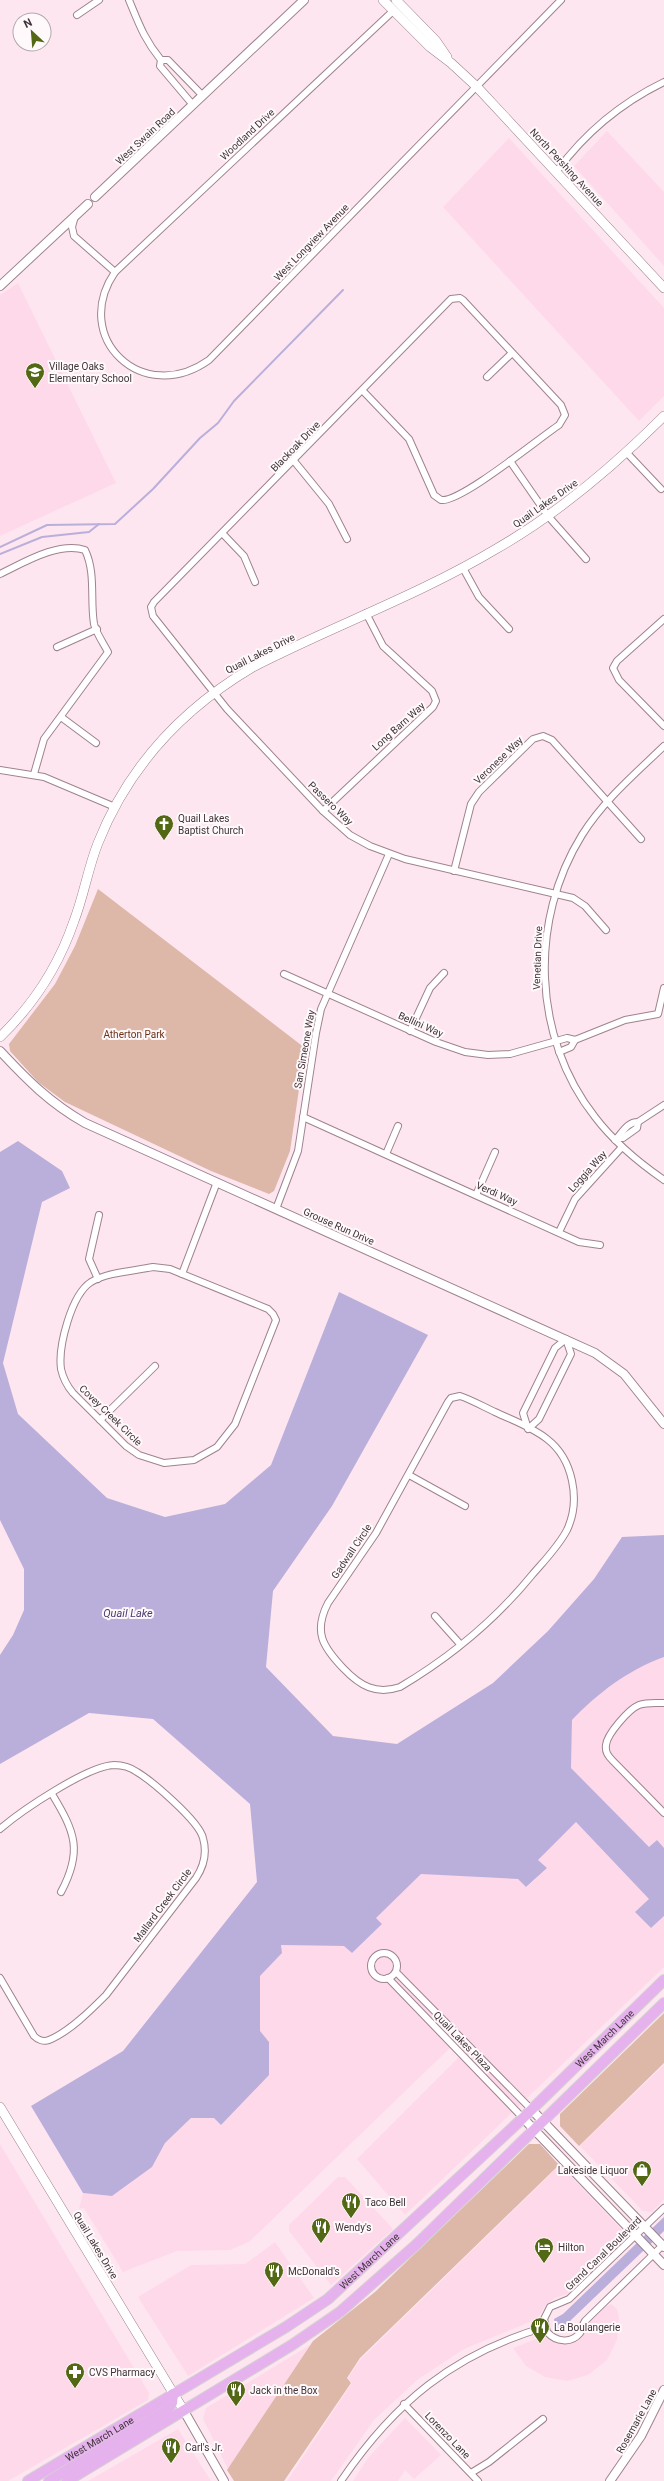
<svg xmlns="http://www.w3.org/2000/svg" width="664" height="2481" font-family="Roboto,sans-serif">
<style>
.built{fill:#fed9ea}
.green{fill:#ddb7a8}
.water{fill:#baafdb}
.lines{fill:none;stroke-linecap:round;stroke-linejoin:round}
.stream{stroke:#baafdb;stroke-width:2}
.minor-casing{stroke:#9e838f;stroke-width:8}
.tertiary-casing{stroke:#9e838f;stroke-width:10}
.secondary-casing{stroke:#9e838f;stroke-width:10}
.primary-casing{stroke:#d5d2d3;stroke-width:12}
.minor{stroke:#fff;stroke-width:6}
.tertiary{stroke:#fff;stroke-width:8}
.secondary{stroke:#fff;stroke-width:9}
.primary{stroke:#e6b2ed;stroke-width:10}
.labels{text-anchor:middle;stroke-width:4;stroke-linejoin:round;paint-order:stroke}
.street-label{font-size:10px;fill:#3e3338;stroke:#fff9fb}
.poi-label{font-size:10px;fill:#3e3338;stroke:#fff9fb;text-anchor:start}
.park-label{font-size:10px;fill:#6b3015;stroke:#fff9fb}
.water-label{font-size:11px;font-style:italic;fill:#4a3a71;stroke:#fff9fb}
</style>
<rect width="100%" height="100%" fill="#fee6f0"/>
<g class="built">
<polygon points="607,131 664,192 664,266 574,166"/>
<polygon points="509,138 664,308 664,396 639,421 443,207"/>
<polygon points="18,283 116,483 0,536 0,295"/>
<polygon points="664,1657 664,1848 657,1840 649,1848 571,1768 572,1720 591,1700 639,1666"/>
<polygon points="576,1822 650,1899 636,1912 651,1928 664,1916 664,1967 405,2215 357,2159 478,2038 461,2055 452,2046 249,2242 230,2250 177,2251 123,2272 84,2208 79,2209 83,2193 112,2196 152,2167 165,2143 191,2118 214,2118 221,2125 260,2031 260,1976 282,1953 281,1945 345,1946 352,1953 382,1924 376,1918 421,1873 519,1879 527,1887 547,1868 537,1860"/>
<polygon points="664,2065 664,2199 652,2212 643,2211 580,2146"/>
<polygon points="0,2144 149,2393 148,2400 8,2481 0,2481"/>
<polygon points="560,2165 622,2230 623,2238 567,2294 555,2298 546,2305 537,2319 464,2349 417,2380 374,2420 331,2481 287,2481 352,2383 348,2378 360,2360"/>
<polygon points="338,2177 345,2177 393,2229 331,2285 289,2231 289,2225"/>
<polygon points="275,2242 314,2298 188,2376 138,2297 191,2265 245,2264"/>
<polygon points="611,2304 617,2309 619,2317 617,2340 607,2360 588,2375 567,2381 545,2377 526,2366 513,2348 544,2336 557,2344 572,2343 583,2335 588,2323 598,2311"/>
<polygon points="310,2345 228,2469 203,2419 206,2408"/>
<polygon points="405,2418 441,2455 414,2479 405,2470 398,2481 353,2481 368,2458"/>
<polygon points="178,2429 211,2481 88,2481"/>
</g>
<g class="green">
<polygon points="98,889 305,1048 290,1151 274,1191 269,1194 211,1171 65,1102 38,1082 10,1051 9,1044 55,984 75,946"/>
<polygon points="664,2013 664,2063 579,2146 560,2126 560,2114"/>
<polygon points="529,2144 540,2144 559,2165 360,2358 347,2378 351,2383 284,2481 234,2481 227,2470 313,2341 375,2292"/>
</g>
<g class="water">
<path d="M 18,1141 L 62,1171 L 70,1188 L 42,1202 L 3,1363 L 18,1414 L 107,1498 L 165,1517 L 225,1504 L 271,1465 L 339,1292 L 428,1335 L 332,1506 L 273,1591 L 266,1667 L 333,1736 L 397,1744 L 493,1683 L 548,1631 L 594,1579 L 622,1537 L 664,1535 L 664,1657 C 628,1670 598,1693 572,1720 L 571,1768 L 649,1847 L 657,1840 L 664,1848 L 664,1916 L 651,1928 L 635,1912 L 649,1899 L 576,1822 L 538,1860 L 547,1868 L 526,1887 L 518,1879 L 421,1874 L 376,1918 L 382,1924 L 352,1953 L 344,1946 L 281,1945 L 282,1953 L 260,1976 L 260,2031 L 269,2042 L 269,2075 L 221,2125 L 214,2118 L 191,2118 L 165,2143 L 152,2167 L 112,2196 L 83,2193 L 31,2106 L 123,2051 L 257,1882 L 250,1804 L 153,1719 L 89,1713 L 0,1764 L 0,1655 L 13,1635 L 24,1610 L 24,1569 L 0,1520 L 0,1152 Z"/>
<polygon points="664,2217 664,2231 571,2320 567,2329 561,2331 555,2327 554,2319 563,2314"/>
</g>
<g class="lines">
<g class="stream">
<polyline points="0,547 47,525 115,524 153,489 200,438 218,423 234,401 343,290"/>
<polyline points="0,554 42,537 89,532 99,524"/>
</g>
<defs>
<g id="minor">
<path d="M 129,0 C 139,24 144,39 161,60 L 160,66 L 193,105"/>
<path d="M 393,11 L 115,272 C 70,338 143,407 209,360 L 561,0"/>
<polyline points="77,15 99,0"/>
<polyline points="161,60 168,60 203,96"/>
<path d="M 557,171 C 585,133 621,103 664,82"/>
<polyline points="75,216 72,227 74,236 115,272"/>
<polyline points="487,377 511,354"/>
<path d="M 363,391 L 409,439 L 434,495 L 441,500 C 460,503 538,439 559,425 L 565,415 L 561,405 L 463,300 L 460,298 L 451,299 L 154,602 L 151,607 L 153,616 L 227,709 L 323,811 L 350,835 L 370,846 L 405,859 L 573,898 L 585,906 L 606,930"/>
<polyline points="627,453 661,489"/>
<polyline points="294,461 329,504 347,539"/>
<polyline points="510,461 548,516 586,559"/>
<polyline points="223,534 244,556 255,582"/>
<polyline points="463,568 479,597 509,629"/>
<path d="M 0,574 C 23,563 59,541 85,550 C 96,573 90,599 94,624 C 96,633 104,644 108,652 L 44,739 L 34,774"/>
<polyline points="664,619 617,661 613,668 619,680 664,726"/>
<polyline points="57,647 97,629"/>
<polyline points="61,717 96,743"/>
<path d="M 664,746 C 635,774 604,800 582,835 C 529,920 532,1037 595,1117 C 614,1142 638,1162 664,1180"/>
<polyline points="0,770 44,777 115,807"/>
<polyline points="323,811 433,707 436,701 432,691 383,646 366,613"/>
<polyline points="454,871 471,804 479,792 533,739 543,736 552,740 641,839"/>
<polyline points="284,974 436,1042 465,1052 488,1055 510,1054 567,1038 575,1040 625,1020 658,1014 664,988"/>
<polyline points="410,1031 430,988 444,973"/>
<polyline points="559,1052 571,1047 575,1040"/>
<polyline points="303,1117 579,1242 600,1245"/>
<polyline points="619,1138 623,1138 637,1128 638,1122"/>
<path d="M 615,1140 C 622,1134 626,1122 638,1122 L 664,1105"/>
<polyline points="386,1154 398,1126"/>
<polyline points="476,1195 495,1152"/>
<polyline points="276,1209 298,1151 316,1033 321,1009 389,854"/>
<polyline points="559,1232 575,1199 622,1147"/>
<path d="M 153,1267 L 170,1269 L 268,1309 L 273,1314 L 276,1320 L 235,1424 L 217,1447 L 194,1460 L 164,1463 L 139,1455 L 126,1446 L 73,1393 C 67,1386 63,1378 61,1369 C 58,1347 71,1295 91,1282 C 108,1272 134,1271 153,1267 Z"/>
<polyline points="182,1274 217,1182"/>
<polyline points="98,1279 89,1259 99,1215"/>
<polygon points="566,1339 571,1354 539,1419 528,1429 523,1413 555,1348"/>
<path d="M 460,1396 C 472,1400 484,1407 495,1412 C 512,1420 532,1427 547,1439 C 573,1459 581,1500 567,1530 C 558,1547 544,1561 532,1575 C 496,1619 449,1658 400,1687 C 376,1695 360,1686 343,1668 C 323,1647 313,1632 328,1603 L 376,1533 L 448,1402 L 451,1398 Z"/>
<polyline points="100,1420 155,1366"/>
<polyline points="409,1475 465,1506"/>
<polyline points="435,1616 460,1644"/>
<path d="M 664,1703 C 656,1703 647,1702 639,1705 C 629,1709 607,1734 606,1745 C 605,1752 608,1756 613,1761 L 664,1813"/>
<path d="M 52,1794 C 75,1832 83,1851 61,1892"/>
<path d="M 0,1829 C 21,1811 87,1766 114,1765 C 121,1765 130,1767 137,1772 C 152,1781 199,1821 203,1838 C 207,1852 204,1866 196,1878 L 106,1995 C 91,2010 69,2032 49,2040 C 44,2042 38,2040 34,2036 L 0,1978"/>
<circle cx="384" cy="1966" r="13"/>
<polyline points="396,1972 532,2110"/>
<polyline points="388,1978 523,2118"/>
<path d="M 664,2208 L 569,2299 L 550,2307 L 544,2319 L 547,2332 C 556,2342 571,2344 580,2333 C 583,2329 582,2325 585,2321 L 664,2244"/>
<polyline points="404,2404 478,2481"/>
<polyline points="471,2473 489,2462 543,2419"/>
<path d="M 341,2481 C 394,2403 453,2354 545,2327"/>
</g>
<g id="tertiary">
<polyline points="95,197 304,0"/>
<polyline points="0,286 88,204"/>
<path d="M 0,1051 C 27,1080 50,1103 85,1123 L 595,1353 L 624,1374 L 664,1424"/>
<polyline points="532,2110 664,2247"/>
<polyline points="523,2118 664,2265"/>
<polyline points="184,2411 224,2481"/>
<polyline points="610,2481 641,2436 664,2390"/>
</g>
<g id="secondary">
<polyline points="383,0 430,47 451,63 477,87 664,288"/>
<polyline points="396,0 436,41 447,57"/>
<path d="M 0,1037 C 33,1005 59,965 74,921 C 84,895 88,868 98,843 C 129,765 182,709 253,667 C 333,626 419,595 496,549 C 559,513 613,467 664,416"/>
<polyline points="0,2107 184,2411"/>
</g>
<g id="primary">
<path id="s1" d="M 28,2481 L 286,2327 L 328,2299 L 523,2118 L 664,1980"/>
<polyline points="49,2481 168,2409 172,2403 173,2394"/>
<polyline points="67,2481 292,2345 340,2312 417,2244 664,2003"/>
</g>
</defs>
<use href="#minor" class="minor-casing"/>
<use href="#tertiary" class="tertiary-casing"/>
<use href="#secondary" class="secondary-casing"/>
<use href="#primary" class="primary-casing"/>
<use href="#minor" class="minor"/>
<use href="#tertiary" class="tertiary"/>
<use href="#secondary" class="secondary"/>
<use href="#primary" class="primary"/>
</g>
<defs>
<symbol id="school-pin" viewBox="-11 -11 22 30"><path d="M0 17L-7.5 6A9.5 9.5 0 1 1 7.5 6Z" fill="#536815" stroke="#fff9fb"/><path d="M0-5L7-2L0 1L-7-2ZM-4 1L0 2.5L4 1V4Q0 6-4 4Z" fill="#fff"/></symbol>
<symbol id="church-pin" viewBox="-11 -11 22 30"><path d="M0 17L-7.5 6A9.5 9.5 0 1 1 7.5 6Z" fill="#536815" stroke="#fff9fb"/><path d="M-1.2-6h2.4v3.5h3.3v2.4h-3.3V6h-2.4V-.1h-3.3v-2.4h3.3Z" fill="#fff"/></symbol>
<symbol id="shop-pin" viewBox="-11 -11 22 30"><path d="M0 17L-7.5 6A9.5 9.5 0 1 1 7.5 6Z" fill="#536815" stroke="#fff9fb"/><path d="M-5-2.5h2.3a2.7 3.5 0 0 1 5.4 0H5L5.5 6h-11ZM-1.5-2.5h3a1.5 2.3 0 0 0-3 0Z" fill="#fff"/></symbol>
<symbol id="restaurant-pin" viewBox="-11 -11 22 30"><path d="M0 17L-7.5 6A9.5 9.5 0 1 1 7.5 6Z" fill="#536815" stroke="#fff9fb"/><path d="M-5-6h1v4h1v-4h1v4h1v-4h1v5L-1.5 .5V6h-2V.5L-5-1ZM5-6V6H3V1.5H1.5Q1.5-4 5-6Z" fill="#fff"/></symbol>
<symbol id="hotel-pin" viewBox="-11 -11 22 30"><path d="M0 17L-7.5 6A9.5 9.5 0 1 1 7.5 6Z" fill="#536815" stroke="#fff9fb"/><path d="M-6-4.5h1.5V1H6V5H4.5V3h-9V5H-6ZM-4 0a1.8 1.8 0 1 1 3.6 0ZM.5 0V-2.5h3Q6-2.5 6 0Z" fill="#fff"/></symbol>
<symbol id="pharmacy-pin" viewBox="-11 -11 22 30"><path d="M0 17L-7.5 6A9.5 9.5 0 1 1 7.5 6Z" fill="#536815" stroke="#fff9fb"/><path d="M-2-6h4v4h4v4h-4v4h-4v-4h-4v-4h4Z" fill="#fff"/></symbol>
</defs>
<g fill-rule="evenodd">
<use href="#school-pin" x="24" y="361" width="22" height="30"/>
<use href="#church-pin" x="153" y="813" width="22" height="30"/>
<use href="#shop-pin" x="631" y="2159" width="22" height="30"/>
<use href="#restaurant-pin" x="340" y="2191" width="22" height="30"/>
<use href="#restaurant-pin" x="310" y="2216" width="22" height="30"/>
<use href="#hotel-pin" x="533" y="2236" width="22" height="30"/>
<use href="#restaurant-pin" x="263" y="2260" width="22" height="30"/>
<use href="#restaurant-pin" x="529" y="2316" width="22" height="30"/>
<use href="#pharmacy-pin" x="64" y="2361" width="22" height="30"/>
<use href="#restaurant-pin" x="225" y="2379" width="22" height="30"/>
<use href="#restaurant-pin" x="160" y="2436" width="22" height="30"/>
</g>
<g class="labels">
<g class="street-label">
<text transform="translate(247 134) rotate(-43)" y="4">Woodland Drive</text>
<text transform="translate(145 136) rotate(-43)" y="4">West Swain Road</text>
<text transform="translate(567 167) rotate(47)" y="4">North Pershing Avenue</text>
<text transform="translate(311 242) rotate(-46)" y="4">West Longview Avenue</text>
<text transform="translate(295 446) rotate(-46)" y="4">Blackoak Drive</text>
<text transform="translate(545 503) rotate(-35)" y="4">Quail Lakes Drive</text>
<text transform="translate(260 653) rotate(-27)" y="4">Quail Lakes Drive</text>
<text transform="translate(398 726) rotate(-42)" y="4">Long Barn Way</text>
<text transform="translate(498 760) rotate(-44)" y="4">Veronese Way</text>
<text transform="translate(331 803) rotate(44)" y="4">Passero Way</text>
<text transform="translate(537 958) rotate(-88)" y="4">Venetian Drive</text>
<text transform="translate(421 1024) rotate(24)" y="4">Bellini Way</text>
<text transform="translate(304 1049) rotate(-80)" y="4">San Simeone Way</text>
<text transform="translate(587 1171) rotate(-48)" y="4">Loggia Way</text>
<text transform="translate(497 1193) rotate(24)" y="4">Verdi Way</text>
<text transform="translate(339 1226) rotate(24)" y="4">Grouse Run Drive</text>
<text transform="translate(111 1415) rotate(44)" y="4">Covey Creek Circle</text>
<text transform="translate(351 1551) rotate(-56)" y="4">Gadwall Circle</text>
<text transform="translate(162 1905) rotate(-53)" y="4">Mallard Creek Circle</text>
<text dy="4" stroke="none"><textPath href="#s1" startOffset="731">West March Lane</textPath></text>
<text transform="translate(463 2041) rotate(46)" y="4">Quail Lakes Plaza</text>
<text transform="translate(96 2245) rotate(59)" y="4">Quail Lakes Drive</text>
<text transform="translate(603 2253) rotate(-44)" y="4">Grand Canal Boulevard</text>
<text dy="4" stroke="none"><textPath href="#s1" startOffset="407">West March Lane</textPath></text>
<text transform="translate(636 2421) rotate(-61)" y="4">Rosemarie Lane</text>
<text transform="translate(448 2435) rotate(46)" y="4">Lorenzo Lane</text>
<text dy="4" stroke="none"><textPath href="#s1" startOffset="83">West March Lane</textPath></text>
</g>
<g class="poi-label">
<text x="49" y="370">Village Oaks<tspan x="49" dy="12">Elementary School</tspan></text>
<text x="178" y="822">Quail Lakes<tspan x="178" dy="12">Baptist Church</tspan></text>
<text x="628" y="2174" text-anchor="end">Lakeside Liquor</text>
<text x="365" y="2206">Taco Bell</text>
<text x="335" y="2231">Wendy's</text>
<text x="558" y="2251">Hilton</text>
<text x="288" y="2275">McDonald's</text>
<text x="554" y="2331">La Boulangerie</text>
<text x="89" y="2376">CVS Pharmacy</text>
<text x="250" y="2394">Jack in the Box</text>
<text x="185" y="2451">Carl's Jr.</text>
</g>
<g class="park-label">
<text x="134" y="1038">Atherton Park</text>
</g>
<g class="water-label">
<text x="128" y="1617">Quail Lake</text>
</g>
</g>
<g transform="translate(32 32) rotate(334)"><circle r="19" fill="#fff9fb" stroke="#b2aaad"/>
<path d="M0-3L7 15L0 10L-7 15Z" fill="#536815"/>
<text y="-6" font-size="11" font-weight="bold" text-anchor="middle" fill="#3e3338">N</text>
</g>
</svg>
